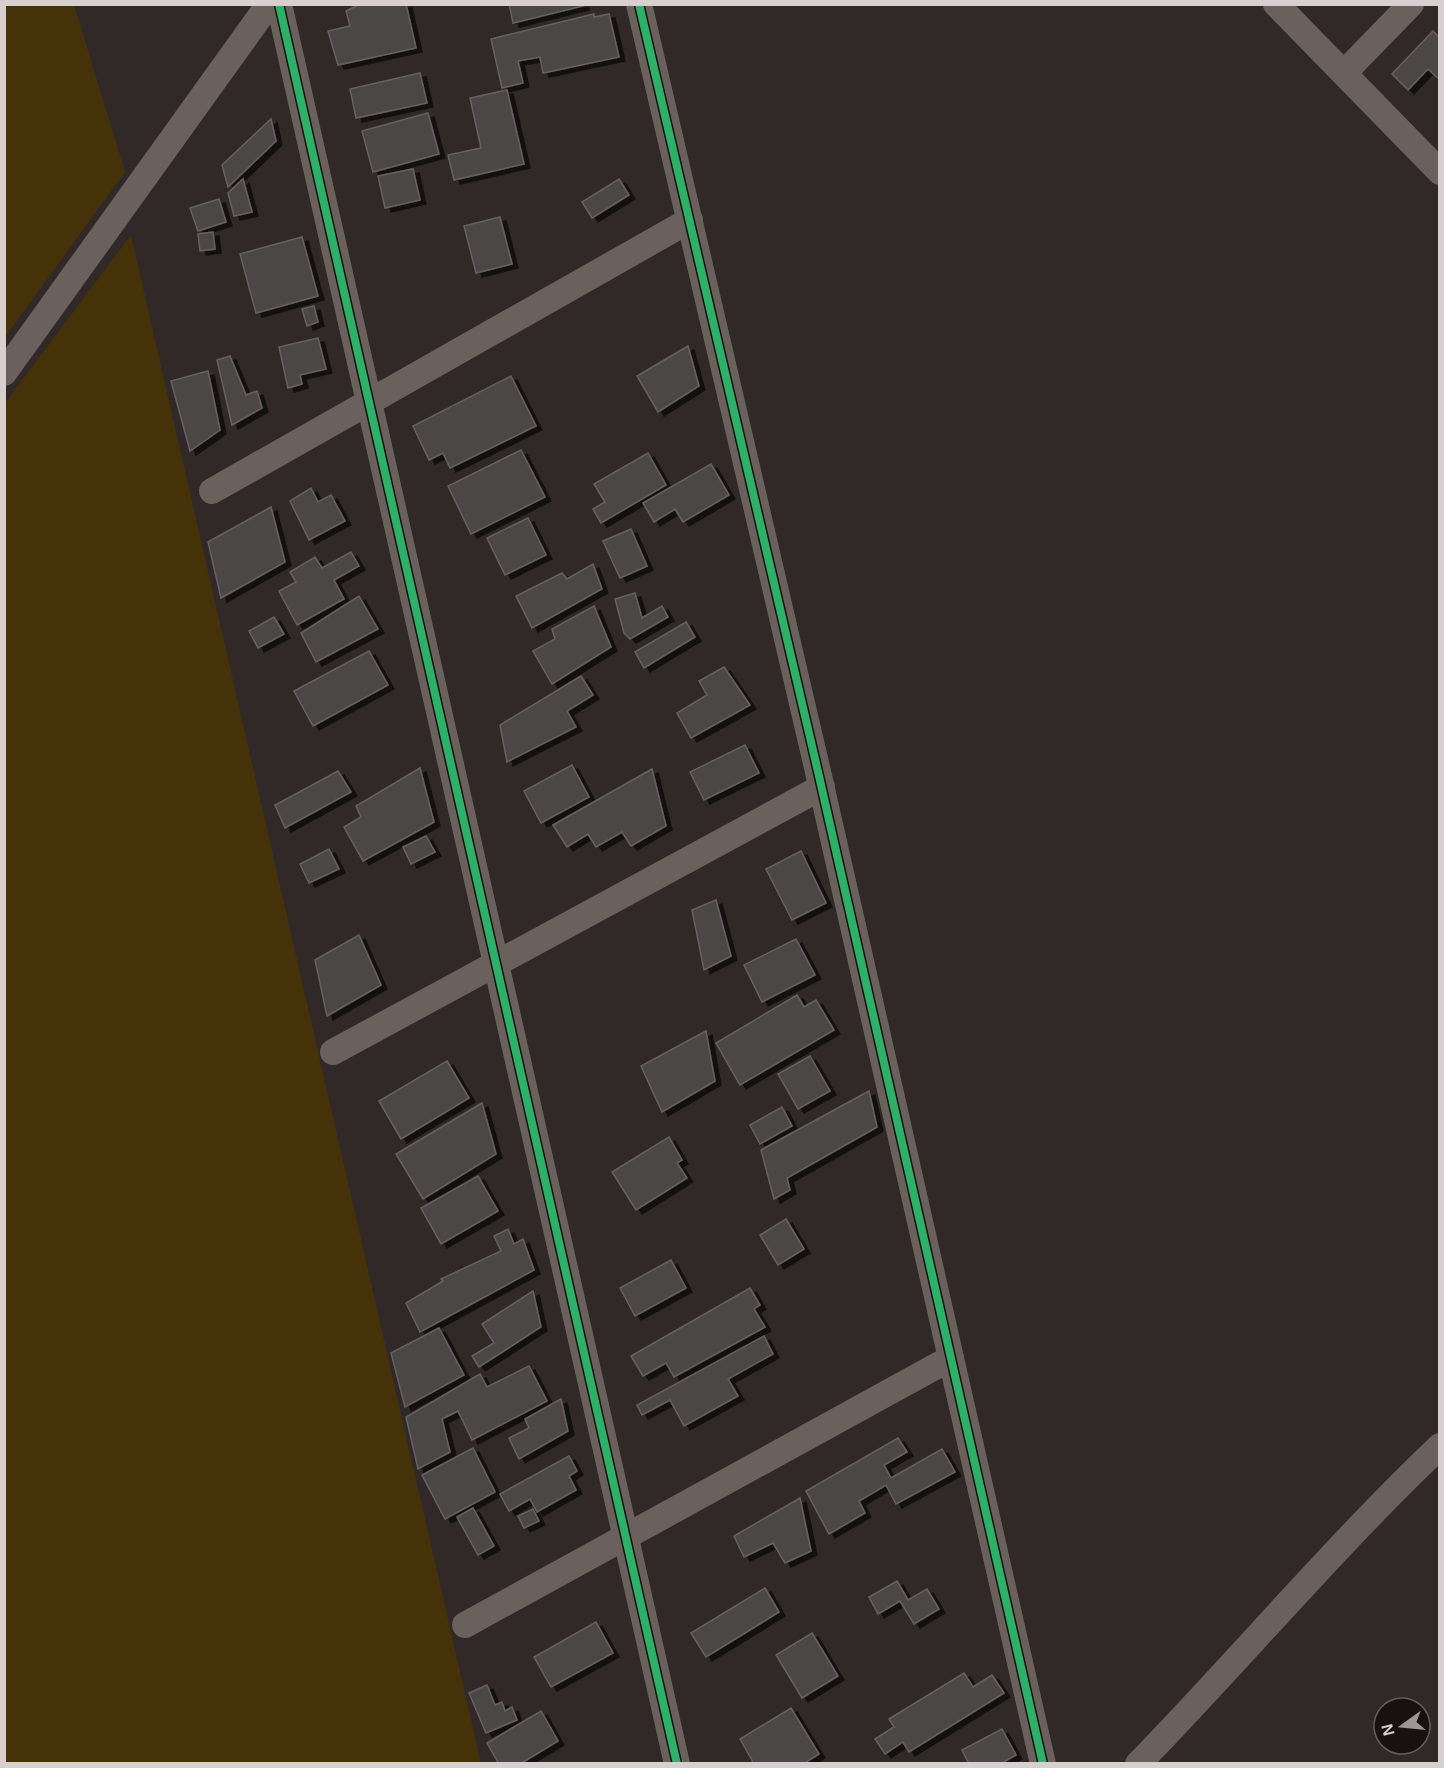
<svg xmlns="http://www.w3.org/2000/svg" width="1444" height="1768" font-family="Arial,sans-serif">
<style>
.green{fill:#453208}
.building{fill:#4b4646;stroke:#676161;stroke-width:1.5;filter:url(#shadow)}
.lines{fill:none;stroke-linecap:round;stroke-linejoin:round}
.minor{stroke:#6a615d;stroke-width:26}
.cycleway-casing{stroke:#171110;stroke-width:11}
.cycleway{stroke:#2db169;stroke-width:8}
</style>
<defs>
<filter id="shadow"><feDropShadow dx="6" dy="4" stdDeviation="0" flood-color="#0009"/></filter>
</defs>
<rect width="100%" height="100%" fill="#302928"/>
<g class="green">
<polygon points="5,4 74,5 125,172 5,337"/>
<polygon points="131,235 481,1763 5,1763 5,403"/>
</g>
<g class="building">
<polygon points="360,4 406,4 416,48 338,65 328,31 350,26 346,11"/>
<polygon points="509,4 583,4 583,6 513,23"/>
<polygon points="594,14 594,17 609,14 619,57 543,73 540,57 518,61 523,83 502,88 491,39"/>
<polygon points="1433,31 1440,38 1440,80 1428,69 1408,90 1392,74"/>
<polygon points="420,73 427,103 356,118 350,89"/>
<polygon points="507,90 524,164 454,180 448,155 481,148 470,98"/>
<polygon points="428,113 439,154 373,172 362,131"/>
<polygon points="271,119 276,141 228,187 222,165"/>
<polygon points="413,169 420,200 385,208 378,176"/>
<polygon points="243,179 252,212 234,216 228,193"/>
<polygon points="619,179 629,195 592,218 582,202"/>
<polygon points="219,199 226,222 198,231 190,208"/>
<polygon points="500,217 512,264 476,273 464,226"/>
<polygon points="213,232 215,249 200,251 198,234"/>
<polygon points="302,237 318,296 256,313 240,254"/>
<polygon points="314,306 318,322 307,326 302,309"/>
<polygon points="318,338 326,369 300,375 302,384 288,388 279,347"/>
<polygon points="688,346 699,386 658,412 637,376"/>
<polygon points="230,356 246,395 257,391 262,408 232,425 217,360"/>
<polygon points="208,371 220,430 190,451 171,381"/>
<polygon points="511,376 536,426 450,468 443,453 429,460 413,426"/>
<polygon points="521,450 545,497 471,534 448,486"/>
<polygon points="648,453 666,485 601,523 593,509 605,502 594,484"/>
<polygon points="711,464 729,495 683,522 675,509 654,522 643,503"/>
<polygon points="311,488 318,502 331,495 345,521 309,540 290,501"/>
<polygon points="271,507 285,562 221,598 208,542"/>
<polygon points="528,518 546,555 505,575 487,538"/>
<polygon points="631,529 647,566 620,578 603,541"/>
<polygon points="351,552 359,566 334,580 344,599 297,625 279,591 296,582 290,572 315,557 322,568"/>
<polygon points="593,564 602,589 532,628 516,596 562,573 567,579"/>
<polygon points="635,593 642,618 662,606 668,617 630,639 624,633 615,599"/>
<polygon points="359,596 378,629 316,662 301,633"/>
<polygon points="594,606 611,647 552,684 533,651 555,639 552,629"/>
<polygon points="274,617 284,634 258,648 249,631"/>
<polygon points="686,622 695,637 644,668 635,652"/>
<polygon points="369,651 388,685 313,726 294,691"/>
<polygon points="724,667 750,705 691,738 677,713 707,695 699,681"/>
<polygon points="581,676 593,695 567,711 576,727 507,762 500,725"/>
<polygon points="745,745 759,773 704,800 690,772"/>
<polygon points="572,765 589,797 541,823 524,791"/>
<polygon points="420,768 434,822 363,861 344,827 361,817 356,806"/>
<polygon points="652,769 666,826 631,846 622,832 596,847 588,834 567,847 553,825"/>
<polygon points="338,771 351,792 285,828 275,805"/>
<polygon points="426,836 435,852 411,864 403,847"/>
<polygon points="329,849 339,869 309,883 300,864"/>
<polygon points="801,851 826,903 792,920 766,869"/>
<polygon points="716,900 731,956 704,970 692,910"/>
<polygon points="359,935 381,985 327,1016 315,960"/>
<polygon points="796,939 815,975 762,1002 744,965"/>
<polygon points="797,995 804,1007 816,1000 834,1030 740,1085 716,1043"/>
<polygon points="706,1031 715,1081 662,1112 641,1066"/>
<polygon points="810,1056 830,1091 798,1109 778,1074"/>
<polygon points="447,1061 469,1098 401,1139 379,1101"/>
<polygon points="869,1091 877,1127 787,1178 790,1190 774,1199 761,1150"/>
<polygon points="482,1103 496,1154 423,1199 396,1154"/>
<polygon points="782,1107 792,1126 760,1144 750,1125"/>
<polygon points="669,1137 682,1160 677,1163 687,1178 636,1210 612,1172"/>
<polygon points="478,1176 498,1211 441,1244 421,1208"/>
<polygon points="786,1219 804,1249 778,1265 760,1235"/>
<polygon points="508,1229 514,1244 523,1239 534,1270 420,1332 406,1303 443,1281 441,1279 501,1251 494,1236"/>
<polygon points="671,1260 686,1288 635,1316 620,1288"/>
<polygon points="750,1288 760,1305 754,1309 765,1327 674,1377 666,1363 643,1376 631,1356"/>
<polygon points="533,1291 541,1327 479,1367 472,1356 494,1343 482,1324"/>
<polygon points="439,1328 464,1375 405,1407 391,1353"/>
<polygon points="764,1336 773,1354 728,1379 738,1396 684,1426 670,1400 642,1415 637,1405"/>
<polygon points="529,1366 547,1401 472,1440 458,1411 442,1419 450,1452 418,1469 406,1417 480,1374 487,1387"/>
<polygon points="561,1399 568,1431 519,1459 509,1438 529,1428 525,1419"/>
<polygon points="898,1438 907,1452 884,1465 891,1478 942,1449 955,1472 896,1504 886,1485 859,1501 865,1513 829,1534 806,1491"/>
<polygon points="473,1448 495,1492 445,1519 422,1475"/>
<polygon points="569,1456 577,1471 569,1476 576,1490 537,1512 530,1499 509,1511 500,1494"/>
<polygon points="800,1498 811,1551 785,1563 773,1543 744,1557 734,1536"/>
<polygon points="473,1508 494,1546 478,1555 457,1517"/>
<polygon points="533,1509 539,1521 524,1528 518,1516"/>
<polygon points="897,1581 908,1600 927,1589 939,1609 914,1624 900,1601 878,1614 869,1597"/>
<polygon points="765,1588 779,1612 706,1657 691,1633"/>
<polygon points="596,1622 613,1653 551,1687 534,1657"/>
<polygon points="812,1633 838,1676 802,1698 776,1655"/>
<polygon points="964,1673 973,1687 992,1675 1004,1693 909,1752 903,1742 885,1754 875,1739 894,1727 889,1719"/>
<polygon points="487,1685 495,1705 502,1702 505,1711 512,1707 517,1720 486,1733 469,1693"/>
<polygon points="791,1708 819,1754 803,1764 746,1764 753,1762 740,1739"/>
<polygon points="541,1711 558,1741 520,1764 499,1764 487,1743"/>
<polygon points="1002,1729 1016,1755 1000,1764 969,1764 962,1750"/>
</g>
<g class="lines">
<g class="minor">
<polyline points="279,4 677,1764"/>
<polyline points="639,4 819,776 1043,1764"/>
<polyline points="1276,4 1440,172"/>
<polyline points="1344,73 1411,4"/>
<polyline points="4,373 269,4"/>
<polyline points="212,491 690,220"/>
<polyline points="333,1052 822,787"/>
<polyline points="465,1625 951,1358"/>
<path d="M 1138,1764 C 1240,1659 1334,1547 1440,1446"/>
</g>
<defs>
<g id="cycleway">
<polyline points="279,4 677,1764"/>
<polyline points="639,4 819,776 1043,1764"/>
</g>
</defs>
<use href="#cycleway" class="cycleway-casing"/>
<use href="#cycleway" class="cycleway"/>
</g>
<rect width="1444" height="1768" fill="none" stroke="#d8d0ce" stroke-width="12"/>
<g transform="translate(1402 1726) rotate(255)"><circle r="28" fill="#171110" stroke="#645d5c" stroke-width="1.5"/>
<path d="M0-4.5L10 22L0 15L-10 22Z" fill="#9d9694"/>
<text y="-9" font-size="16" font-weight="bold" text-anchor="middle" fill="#d8d0ce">N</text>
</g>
</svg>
